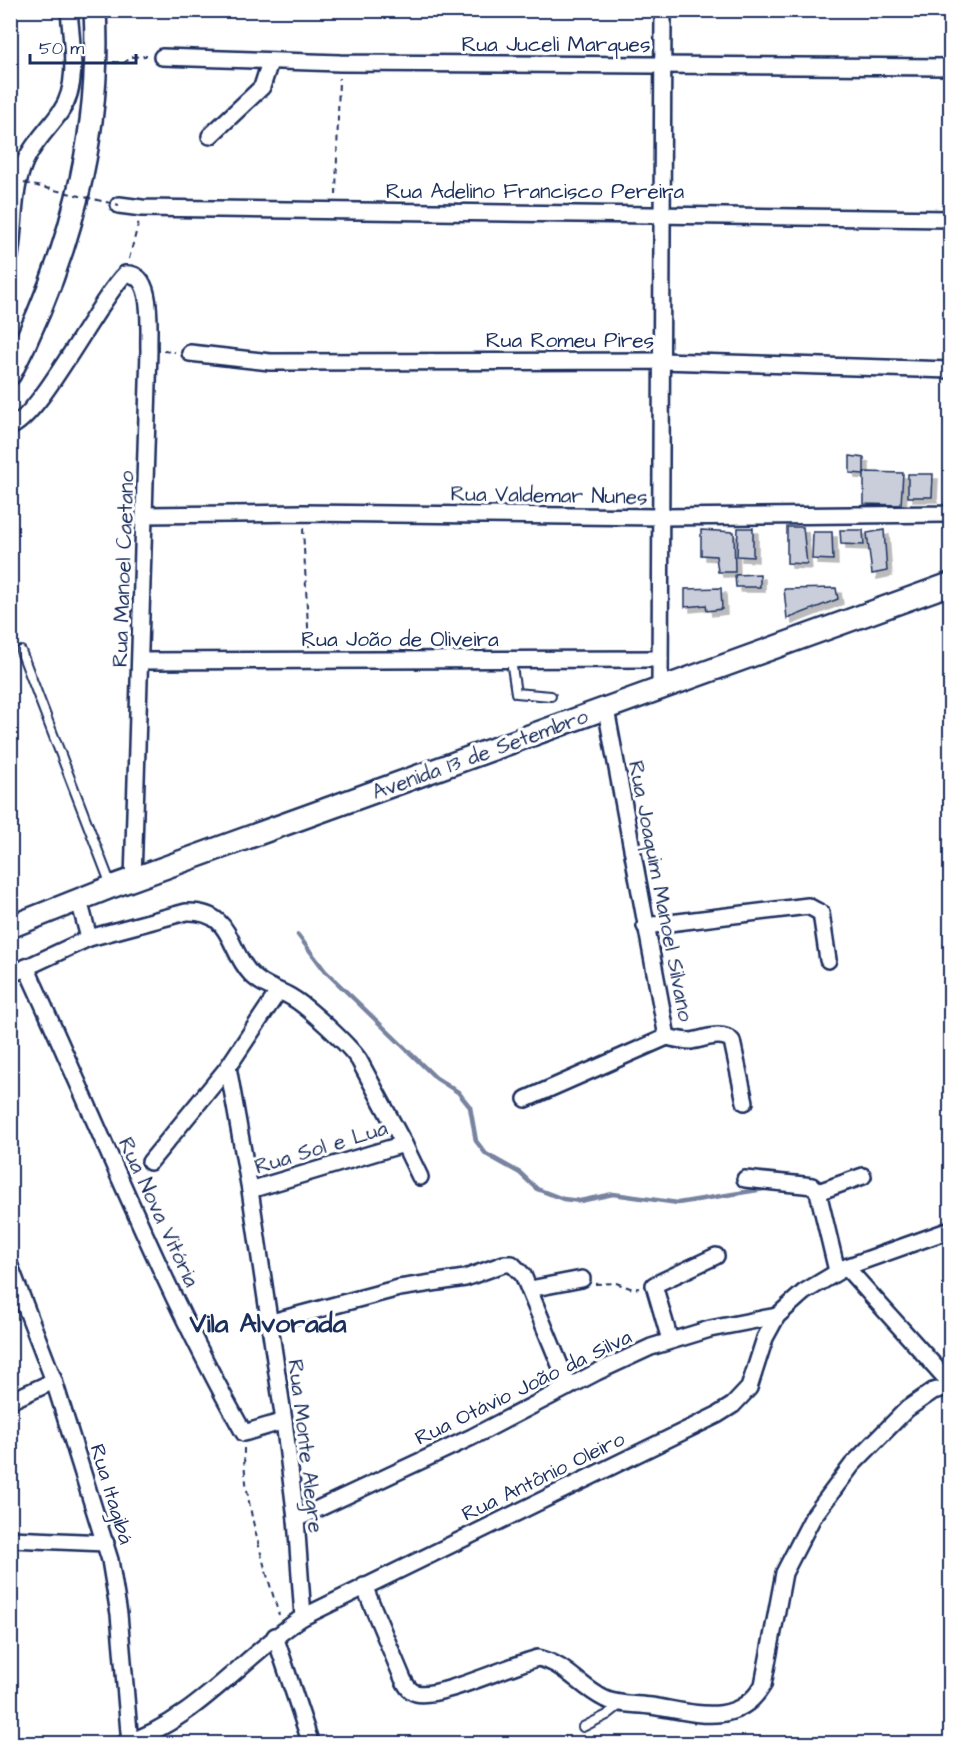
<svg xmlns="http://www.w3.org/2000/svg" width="961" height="1754" font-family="'Architects Daughter',sans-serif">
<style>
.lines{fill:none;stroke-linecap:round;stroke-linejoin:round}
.stream{stroke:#77839f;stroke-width:4.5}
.building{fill:#caceda;stroke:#1b2f5e;stroke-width:1.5;filter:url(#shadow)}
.service-casing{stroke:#1b2f5e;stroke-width:12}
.minor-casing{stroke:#1b2f5e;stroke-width:20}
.secondary-casing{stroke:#1b2f5e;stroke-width:26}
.path{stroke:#1b2f5e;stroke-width:2;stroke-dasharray:6 4.5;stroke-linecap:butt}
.service{stroke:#fff;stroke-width:8}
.minor{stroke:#fff;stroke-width:15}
.secondary{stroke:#fff;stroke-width:21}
.path-bridge{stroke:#1b2f5e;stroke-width:2;stroke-dasharray:6 4.5;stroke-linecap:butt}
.labels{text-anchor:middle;stroke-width:6;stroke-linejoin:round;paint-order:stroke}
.street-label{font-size:21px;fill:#1b2f5e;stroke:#fff}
.district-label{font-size:27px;font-weight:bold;fill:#1b2f5e;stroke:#fff}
</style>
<defs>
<filter id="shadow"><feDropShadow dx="5" dy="5" stdDeviation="0" flood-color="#0004"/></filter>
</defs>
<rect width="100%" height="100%" fill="#fff"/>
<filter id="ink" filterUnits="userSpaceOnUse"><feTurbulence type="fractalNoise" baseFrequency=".0167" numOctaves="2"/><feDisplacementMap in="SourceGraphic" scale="12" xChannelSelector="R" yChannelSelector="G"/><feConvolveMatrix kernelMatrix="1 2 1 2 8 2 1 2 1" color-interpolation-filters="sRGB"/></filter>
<g filter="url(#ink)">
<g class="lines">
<polyline class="stream" points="298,935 325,971 436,1078 458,1092 470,1107 476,1141 486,1154 520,1173 537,1189 563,1199 580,1201 613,1194 678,1203 770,1188"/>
</g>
<g class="building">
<polygon points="850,456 864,458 864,474 850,473"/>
<polygon points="864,472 903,473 901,505 864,504"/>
<polygon points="908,474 933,474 932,497 908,497"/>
<polygon points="787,527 803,527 807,564 787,563"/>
<polygon points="738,528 753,528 753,557 737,556"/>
<polygon points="701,530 734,532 735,572 718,572 716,556 701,555"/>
<polygon points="840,530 863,530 864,545 841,544"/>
<polygon points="884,530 887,571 872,574 867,533"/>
<polygon points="813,532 832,532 833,560 812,559"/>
<polygon points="760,574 760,587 736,587 735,575"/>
<polygon points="721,588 722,609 707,611 706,605 685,607 685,589"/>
<polygon points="836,588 838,599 787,619 784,589"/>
</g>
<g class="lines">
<defs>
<g id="service">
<polyline points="21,651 111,885"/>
<polyline points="511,660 516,693 551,696"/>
<polyline points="583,1727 607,1715 621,1704"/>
</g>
<g id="minor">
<polyline points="162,57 340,63 950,67"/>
<polyline points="210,136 262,87 270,62"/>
<polyline points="119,205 142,208 950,219"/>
<path d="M 10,256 C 15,226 12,193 24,164 C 32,144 49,129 61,111 C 80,84 71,41 69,10"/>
<polyline points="190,353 270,362 661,361 950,370"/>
<path d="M 10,427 C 40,417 98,301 125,274 C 155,271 148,330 149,350 L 133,880"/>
<polyline points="146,515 302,513 660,517 947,514 950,511"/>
<polyline points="141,661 660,659"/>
<polyline points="660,688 663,10"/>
<polyline points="645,926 808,906 821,913 828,960"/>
<path d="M 89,938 L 186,912 C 233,910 227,949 251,974 C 263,987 278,989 291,997 C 307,1006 349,1045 359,1060 L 404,1144 L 250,1190"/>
<path d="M 26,967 C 98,1123 160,1284 244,1433 L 284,1421"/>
<polyline points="10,975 89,938 79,900"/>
<path d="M 667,1037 C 675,1039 682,1041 691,1041 C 704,1039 722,1031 732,1041 L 745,1102"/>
<polyline points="228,1067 250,1190 284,1421 296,1519 303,1617"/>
<polyline points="526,1099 667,1037 606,709"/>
<polyline points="404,1144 420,1177"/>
<polyline points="150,1162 228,1067 278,992"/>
<polyline points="745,1179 804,1185 812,1186 818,1192 837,1271"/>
<polyline points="818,1192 863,1176"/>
<polyline points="10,1266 54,1381 110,1560 119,1614 130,1744"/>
<polyline points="846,1267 950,1383"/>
<polyline points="530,1289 582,1279"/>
<polyline points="268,1323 399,1288 465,1278 504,1264 512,1264 523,1275 569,1387"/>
<polyline points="670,1340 654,1285 716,1256"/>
<polyline points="10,1401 54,1381"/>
<polyline points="296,1519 472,1437 597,1372 651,1347 710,1329 777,1316"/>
<polyline points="10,1539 106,1543"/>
<path d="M 364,1586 L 403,1679 C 406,1685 409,1691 416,1693 C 439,1699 510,1665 538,1658 C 566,1664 580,1687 605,1699 C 618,1705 636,1704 651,1706 C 692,1712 737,1729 763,1685 L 784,1573 L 813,1517 L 852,1465 L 907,1409 L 933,1391 L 950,1387"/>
<polyline points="275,1636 311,1744"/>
<path d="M 123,1744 C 195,1722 242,1657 303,1617 L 717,1415 L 733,1405 L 749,1388 L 765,1338 L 777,1316 L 804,1292 L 846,1267 L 950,1230"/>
</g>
<g id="secondary">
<path d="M 10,374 C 68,262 102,137 95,10"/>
<polyline points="10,927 111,887 950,584"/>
</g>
</defs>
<use href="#service" class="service-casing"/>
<use href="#minor" class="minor-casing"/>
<use href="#secondary" class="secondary-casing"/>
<g class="path">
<polyline points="113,62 124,63 132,57 147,56"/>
<polyline points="336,195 339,78"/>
<polyline points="129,259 139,221"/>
<polyline points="163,351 175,352"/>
<polyline points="303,528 309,647"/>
<polyline points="595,1284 616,1283 633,1289 639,1288"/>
<path d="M 244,1448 C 243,1500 264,1565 279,1615"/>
</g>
<use href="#service" class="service"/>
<use href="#minor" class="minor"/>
<use href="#secondary" class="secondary"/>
<polyline class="path-bridge" points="24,183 119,205"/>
</g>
</g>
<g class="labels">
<g class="street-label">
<text x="556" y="51">Rua Juceli Marques</text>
<text x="535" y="198">Rua Adelino Francisco Pereira</text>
<text x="570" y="347">Rua Romeu Pires</text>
<text transform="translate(549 495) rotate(1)" y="7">Rua Valdemar Nunes</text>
<text transform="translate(123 569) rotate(-88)" y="7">Rua Manoel Caetano</text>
<text x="400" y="646">Rua João de Oliveira</text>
<text transform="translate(480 754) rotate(-20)" y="7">Avenida 13 de Setembro</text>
<text transform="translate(661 891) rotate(79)" y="7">Rua Joaquim Manoel Silvano</text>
<text transform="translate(321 1147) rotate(-17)" y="7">Rua Sol e Lua</text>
<text transform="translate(159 1212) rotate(65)" y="7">Rua Nova Vitória</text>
<text transform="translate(523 1387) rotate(-26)" y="7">Rua Otávio João da Silva</text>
<text transform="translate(306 1446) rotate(83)" y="7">Rua Monte Alegre</text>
<text transform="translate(543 1476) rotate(-26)" y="7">Rua Antônio Oleiro</text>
<text transform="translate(112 1494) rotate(73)" y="7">Rua Itagibá</text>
</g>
<g class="district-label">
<text x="268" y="1332">Vila Alvorada</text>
</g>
</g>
<rect width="961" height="1754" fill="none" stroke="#fff" stroke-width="36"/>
<rect x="18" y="18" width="925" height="1718" fill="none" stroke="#1b2f5e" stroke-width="2" filter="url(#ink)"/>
<path d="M30 54v9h106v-9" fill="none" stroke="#1b2f5e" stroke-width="3"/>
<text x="39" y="54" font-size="18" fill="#1b2f5e" stroke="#ffffff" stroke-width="4.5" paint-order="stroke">50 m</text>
</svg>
